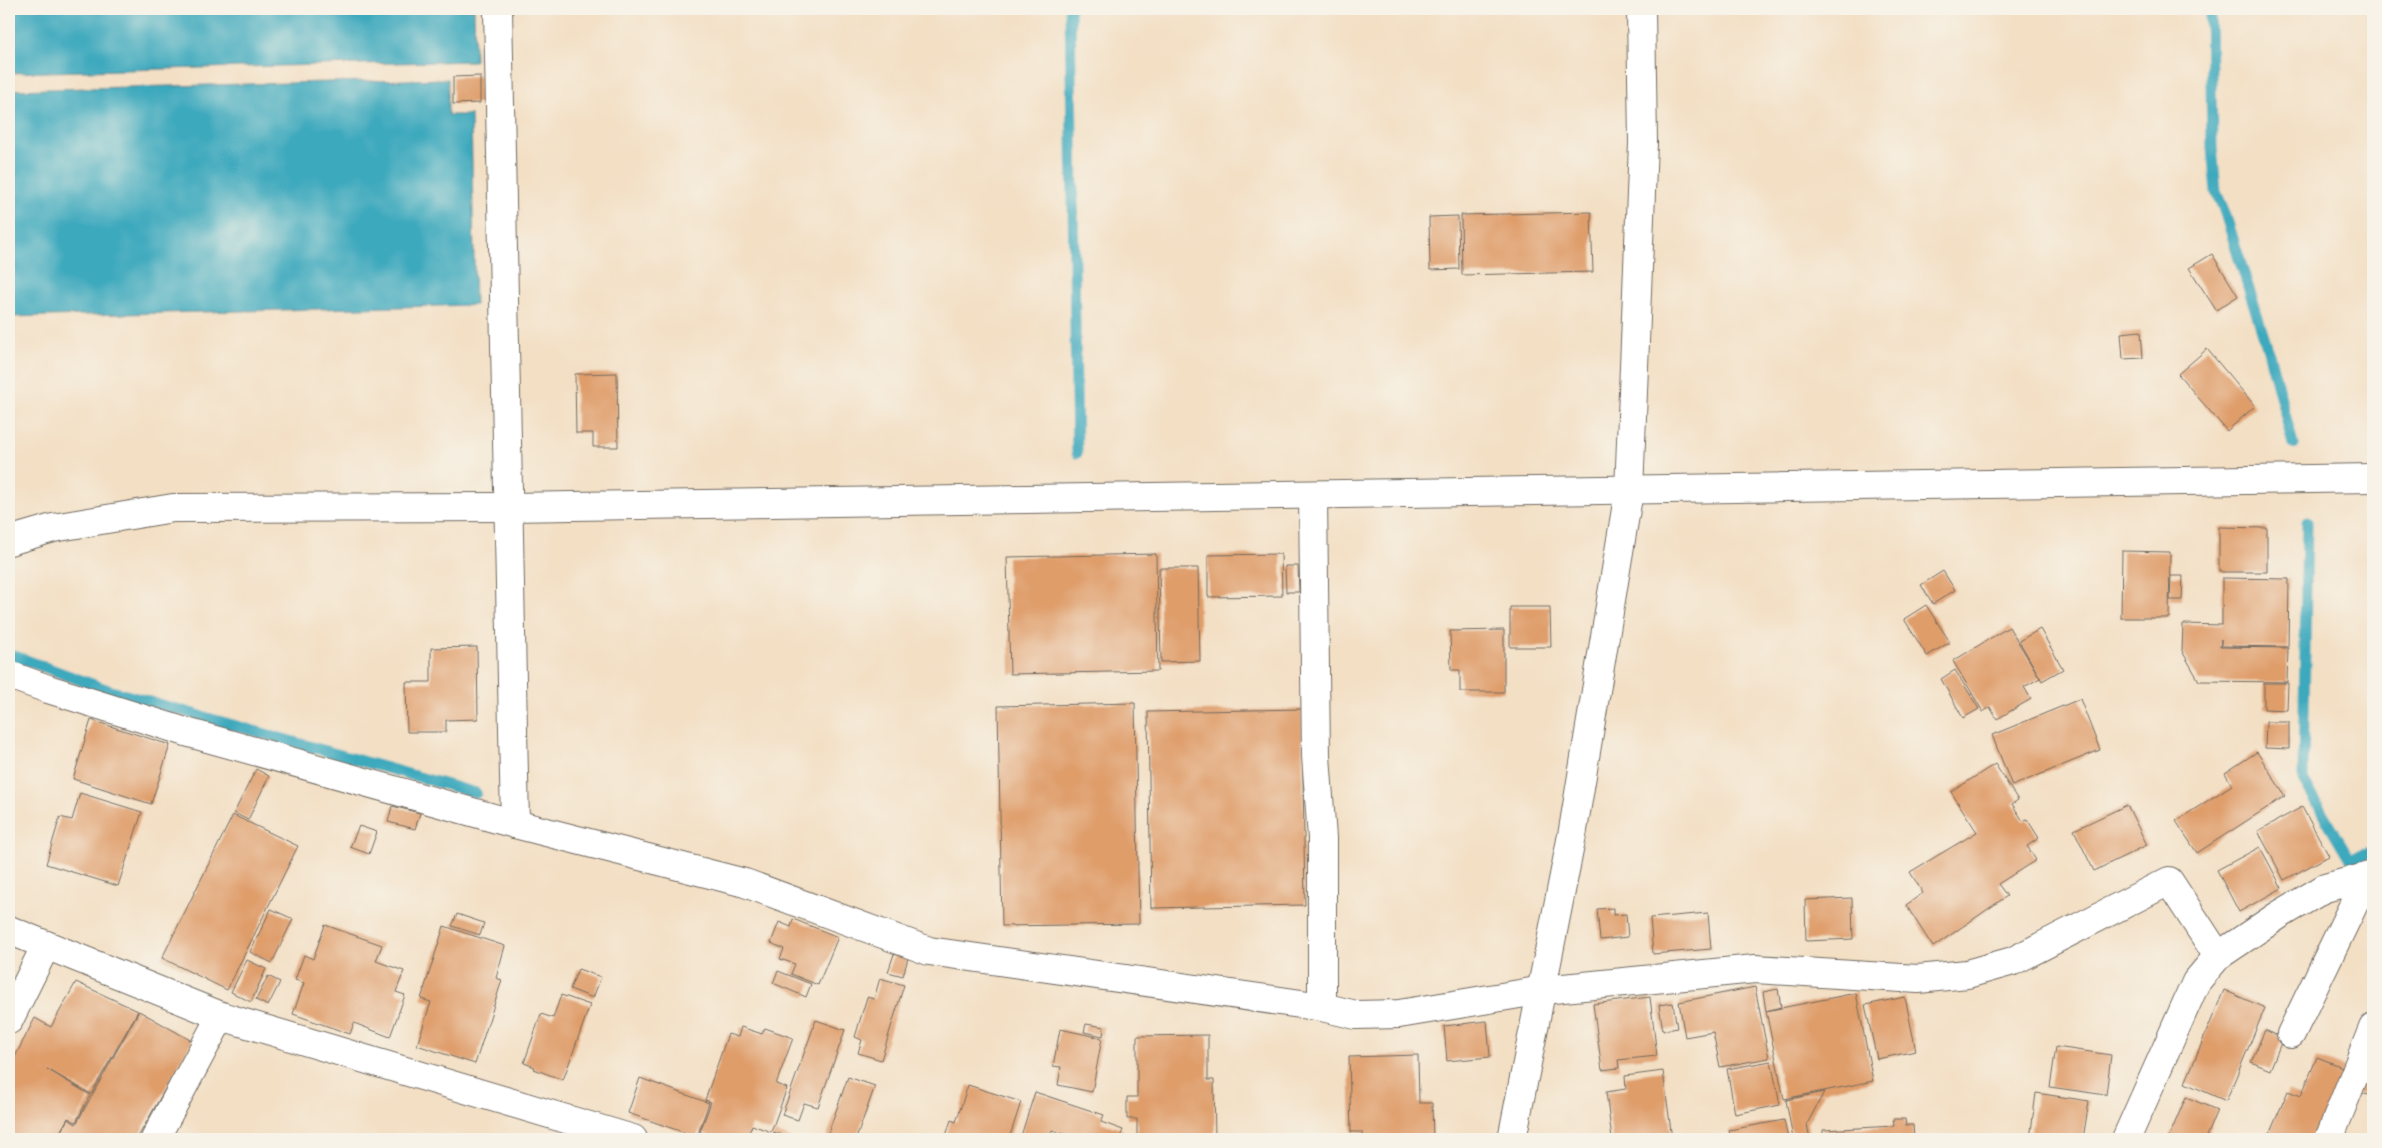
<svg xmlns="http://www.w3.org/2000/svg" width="2382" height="1148" font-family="'Indie Flower',sans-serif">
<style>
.water{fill:#3da9bd;stroke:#346a74}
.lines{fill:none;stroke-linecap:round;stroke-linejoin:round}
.stream{stroke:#3da9bd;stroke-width:11}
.building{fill:#df9d6b}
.minor-casing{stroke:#716a61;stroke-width:30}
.minor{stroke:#fff;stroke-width:28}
</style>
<rect width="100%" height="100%" fill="#f7f3e8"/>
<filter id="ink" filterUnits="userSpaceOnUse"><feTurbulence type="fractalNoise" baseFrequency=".02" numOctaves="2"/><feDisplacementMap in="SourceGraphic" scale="10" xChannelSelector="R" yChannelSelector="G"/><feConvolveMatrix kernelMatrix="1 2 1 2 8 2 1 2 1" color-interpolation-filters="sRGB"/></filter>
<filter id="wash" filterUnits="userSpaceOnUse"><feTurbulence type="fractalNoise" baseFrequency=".0096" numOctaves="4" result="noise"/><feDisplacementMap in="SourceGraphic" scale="20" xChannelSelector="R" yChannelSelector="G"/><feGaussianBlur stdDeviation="1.12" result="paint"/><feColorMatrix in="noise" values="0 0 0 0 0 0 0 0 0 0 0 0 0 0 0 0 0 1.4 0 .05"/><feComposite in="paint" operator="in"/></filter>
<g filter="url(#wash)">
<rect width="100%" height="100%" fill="#f3dfc4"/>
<g class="water">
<polygon points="9,9 474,9 475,61 9,73"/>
<polygon points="448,79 448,115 471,115 475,305 9,317 9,90"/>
</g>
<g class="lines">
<g class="stream">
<polyline points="1070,9 1077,453"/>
<polyline points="2210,9 2212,147 2216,192 2225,213 2268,350 2293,444"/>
<polyline points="2307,522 2303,780 2350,859 2373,852"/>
<polyline points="9,654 108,690 476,793"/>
</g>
</g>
<g id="blocks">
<g class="building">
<polygon points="480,76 480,103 453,104 453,77"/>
<polygon points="1591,212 1593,272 1462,275 1461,215"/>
<polygon points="1458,216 1459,269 1430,270 1429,217"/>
<polygon points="2212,254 2238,296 2216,310 2189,268"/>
<polygon points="2141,331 2143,358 2123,359 2121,333"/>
<polygon points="2207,349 2255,406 2227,431 2178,374"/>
<polygon points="617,373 618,447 593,447 593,433 576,433 575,374"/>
<polygon points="2219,527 2267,528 2267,572 2219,572"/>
<polygon points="2122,551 2170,552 2169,618 2121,618"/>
<polygon points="1156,554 1158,671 1010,674 1007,557"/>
<polygon points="1281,554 1282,596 1208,597 1208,555"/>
<polygon points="1285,566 1298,566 1299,592 1286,592"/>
<polygon points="1159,568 1198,568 1200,661 1161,662"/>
<polygon points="1943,571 1955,590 1933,604 1921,585"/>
<polygon points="2171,576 2183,576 2182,600 2170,600"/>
<polygon points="2222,578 2289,579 2288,647 2221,646 2221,639 2220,647 2288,648 2287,682 2199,681 2182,651 2183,624 2222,625"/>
<polygon points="1926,605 1950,642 1927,656 1904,619"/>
<polygon points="1510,607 1550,607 1551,647 1510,647"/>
<polygon points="2009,627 2040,678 2024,687 2031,699 1997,719 1990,707 1983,712 1953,661"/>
<polygon points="2040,629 2063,669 2042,681 2019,641"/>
<polygon points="1504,630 1504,692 1460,692 1460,670 1451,670 1450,631"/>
<polygon points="477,647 478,719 446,720 446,732 407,732 406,682 431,682 431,648"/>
<polygon points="1955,670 1979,709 1963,718 1941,679"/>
<polygon points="2264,683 2288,683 2287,710 2264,709"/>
<polygon points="2080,699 2100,750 2012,786 1992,735"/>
<polygon points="1135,703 1139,924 1002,926 998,706"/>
<polygon points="1302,709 1305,905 1151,908 1148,712"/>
<polygon points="91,720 170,745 151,804 73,779"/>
<polygon points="2266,722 2289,722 2289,749 2265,748"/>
<polygon points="2257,752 2285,796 2197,853 2176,821 2232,785 2225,773"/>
<polygon points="1995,764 2018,800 2012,804 2023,821 2027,819 2039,838 2027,846 2036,860 1998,884 2007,896 1933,947 1906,905 1923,893 1910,872 1977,832 1951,792"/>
<polygon points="256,769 269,776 248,820 234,813"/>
<polygon points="80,793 142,812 118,886 46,864 60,817 72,820"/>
<polygon points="2127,805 2147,845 2094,871 2074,830"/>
<polygon points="392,806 420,813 415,829 388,822"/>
<polygon points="2302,807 2329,856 2284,880 2258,831"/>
<polygon points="233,815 298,846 227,990 162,958"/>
<polygon points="359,826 377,832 369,854 350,847"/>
<polygon points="2260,847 2282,888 2239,912 2217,870"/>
<polygon points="1852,898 1853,939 1806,941 1805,900"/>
<polygon points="1613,908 1613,915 1626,914 1628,937 1600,940 1597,909"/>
<polygon points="271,909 293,919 272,963 250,952"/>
<polygon points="1708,913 1711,949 1653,954 1650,918"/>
<polygon points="457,914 484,923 480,935 452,926"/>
<polygon points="793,919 838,937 818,985 791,974 795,964 780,959 784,949 771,943 779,922 791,927"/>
<polygon points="325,925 382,945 376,961 404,971 396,992 405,995 390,1037 354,1023 350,1034 293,1014 304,983 295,980 304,955 313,959"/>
<polygon points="444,926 505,946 496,978 502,980 475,1064 417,1045 431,1002 421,999"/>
<polygon points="894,954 908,958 903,976 888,972"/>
<polygon points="247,960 266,969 251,1002 231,992"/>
<polygon points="578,969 601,977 593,998 570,989"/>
<polygon points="778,971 811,984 806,997 773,983"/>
<polygon points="268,976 280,982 268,1006 256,1000"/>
<polygon points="880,978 904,985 881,1060 858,1053 862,1040 855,1037 867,997 874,999"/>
<polygon points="76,982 138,1011 91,1094 47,1069 90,1095 76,1122 68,1118 56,1139 9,1139 9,1068 35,1018 51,1027"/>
<polygon points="1755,987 1769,1058 1720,1067 1713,1032 1685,1037 1679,1002"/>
<polygon points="1778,989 1781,1007 1766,1011 1763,992"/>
<polygon points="2224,990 2265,1008 2226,1101 2185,1083"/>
<polygon points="1856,993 1873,1081 1784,1099 1766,1011"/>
<polygon points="561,995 590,1005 563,1080 534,1069 535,1067 524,1063 541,1014 553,1018"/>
<polygon points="1650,997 1657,1056 1618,1060 1619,1068 1602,1070 1593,1004"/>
<polygon points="1905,997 1916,1051 1877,1059 1865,1005"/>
<polygon points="1673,1003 1677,1028 1663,1031 1659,1005"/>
<polygon points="139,1011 192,1041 137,1139 57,1138 68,1119 76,1124"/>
<polygon points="816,1020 845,1030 818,1107 804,1103 798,1120 782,1115"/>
<polygon points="1487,1021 1490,1057 1447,1061 1444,1026"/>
<polygon points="1086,1024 1104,1027 1103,1036 1084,1032"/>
<polygon points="741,1027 762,1034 765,1028 793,1038 776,1084 787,1088 771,1132 752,1125 747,1139 720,1139 700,1132 711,1102 705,1100 728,1034 738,1037"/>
<polygon points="1060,1029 1102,1038 1092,1092 1058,1085 1061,1067 1053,1066"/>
<polygon points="2265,1030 2283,1038 2270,1070 2251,1062"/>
<polygon points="1208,1035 1208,1080 1214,1080 1215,1139 1137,1139 1137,1119 1127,1119 1127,1097 1137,1097 1137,1036"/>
<polygon points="2056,1047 2111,1055 2106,1095 2050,1087"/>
<polygon points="1418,1055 1419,1103 1432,1103 1433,1139 1362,1139 1362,1132 1351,1132 1349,1057"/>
<polygon points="2317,1057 2345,1068 2314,1139 2267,1139 2288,1091 2301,1096"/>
<polygon points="1771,1061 1780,1105 1735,1114 1727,1069"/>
<polygon points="2363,1063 2373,1066 2373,1096 2356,1092"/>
<polygon points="1663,1071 1672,1139 1612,1139 1606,1092 1626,1089 1625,1076"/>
<polygon points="848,1077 875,1086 856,1139 826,1139"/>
<polygon points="640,1078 709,1103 697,1137 628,1113"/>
<polygon points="968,1085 1021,1102 1009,1139 945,1139 951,1120 956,1122"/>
<polygon points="1035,1092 1104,1115 1101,1122 1123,1130 1119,1139 1079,1139 1052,1130 1049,1139 1020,1139"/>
<polygon points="1824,1092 1807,1124 1810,1139 1793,1139 1786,1100"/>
<polygon points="2036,1093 2089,1101 2083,1139 2030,1139"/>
<polygon points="2186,1097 2217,1110 2205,1139 2168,1139"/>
<polygon points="1893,1119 1905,1119 1906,1125 1913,1125 1914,1139 1823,1139 1823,1130 1894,1126"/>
<polygon points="1784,1120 1788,1139 1731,1139 1729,1130"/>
<polygon points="774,1132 793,1139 772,1139"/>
</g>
</g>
</g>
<g filter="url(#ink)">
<use href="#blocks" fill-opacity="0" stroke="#716a61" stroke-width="1"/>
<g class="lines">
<defs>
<g id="minor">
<polyline points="498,9 515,824"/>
<polyline points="1313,495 1316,756 1322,838 1322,1007"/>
<polyline points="9,541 53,528 173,508 508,507 2373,478"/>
<polyline points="9,675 48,689 186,732 515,824 745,883 929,951 1322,1007 1356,1015 1399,1014 1543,990 1755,969 1918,979 1967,974 2013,961 2169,881 2218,956"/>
<polyline points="9,930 221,1016 633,1139"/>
<polyline points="9,1020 46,945"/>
<polyline points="2291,1034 2367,877"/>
<polyline points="155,1139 221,1016"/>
<polyline points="1512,1139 1573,830 1629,491 1643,143 1641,9"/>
<polyline points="2126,1139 2196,982 2218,956 2279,915 2325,888 2373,875"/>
<polyline points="2329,1139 2373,1028"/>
</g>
</defs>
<use href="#minor" class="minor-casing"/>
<use href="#minor" class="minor"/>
</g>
</g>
<rect width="2382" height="1148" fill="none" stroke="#f7f3e8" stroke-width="30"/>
</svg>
